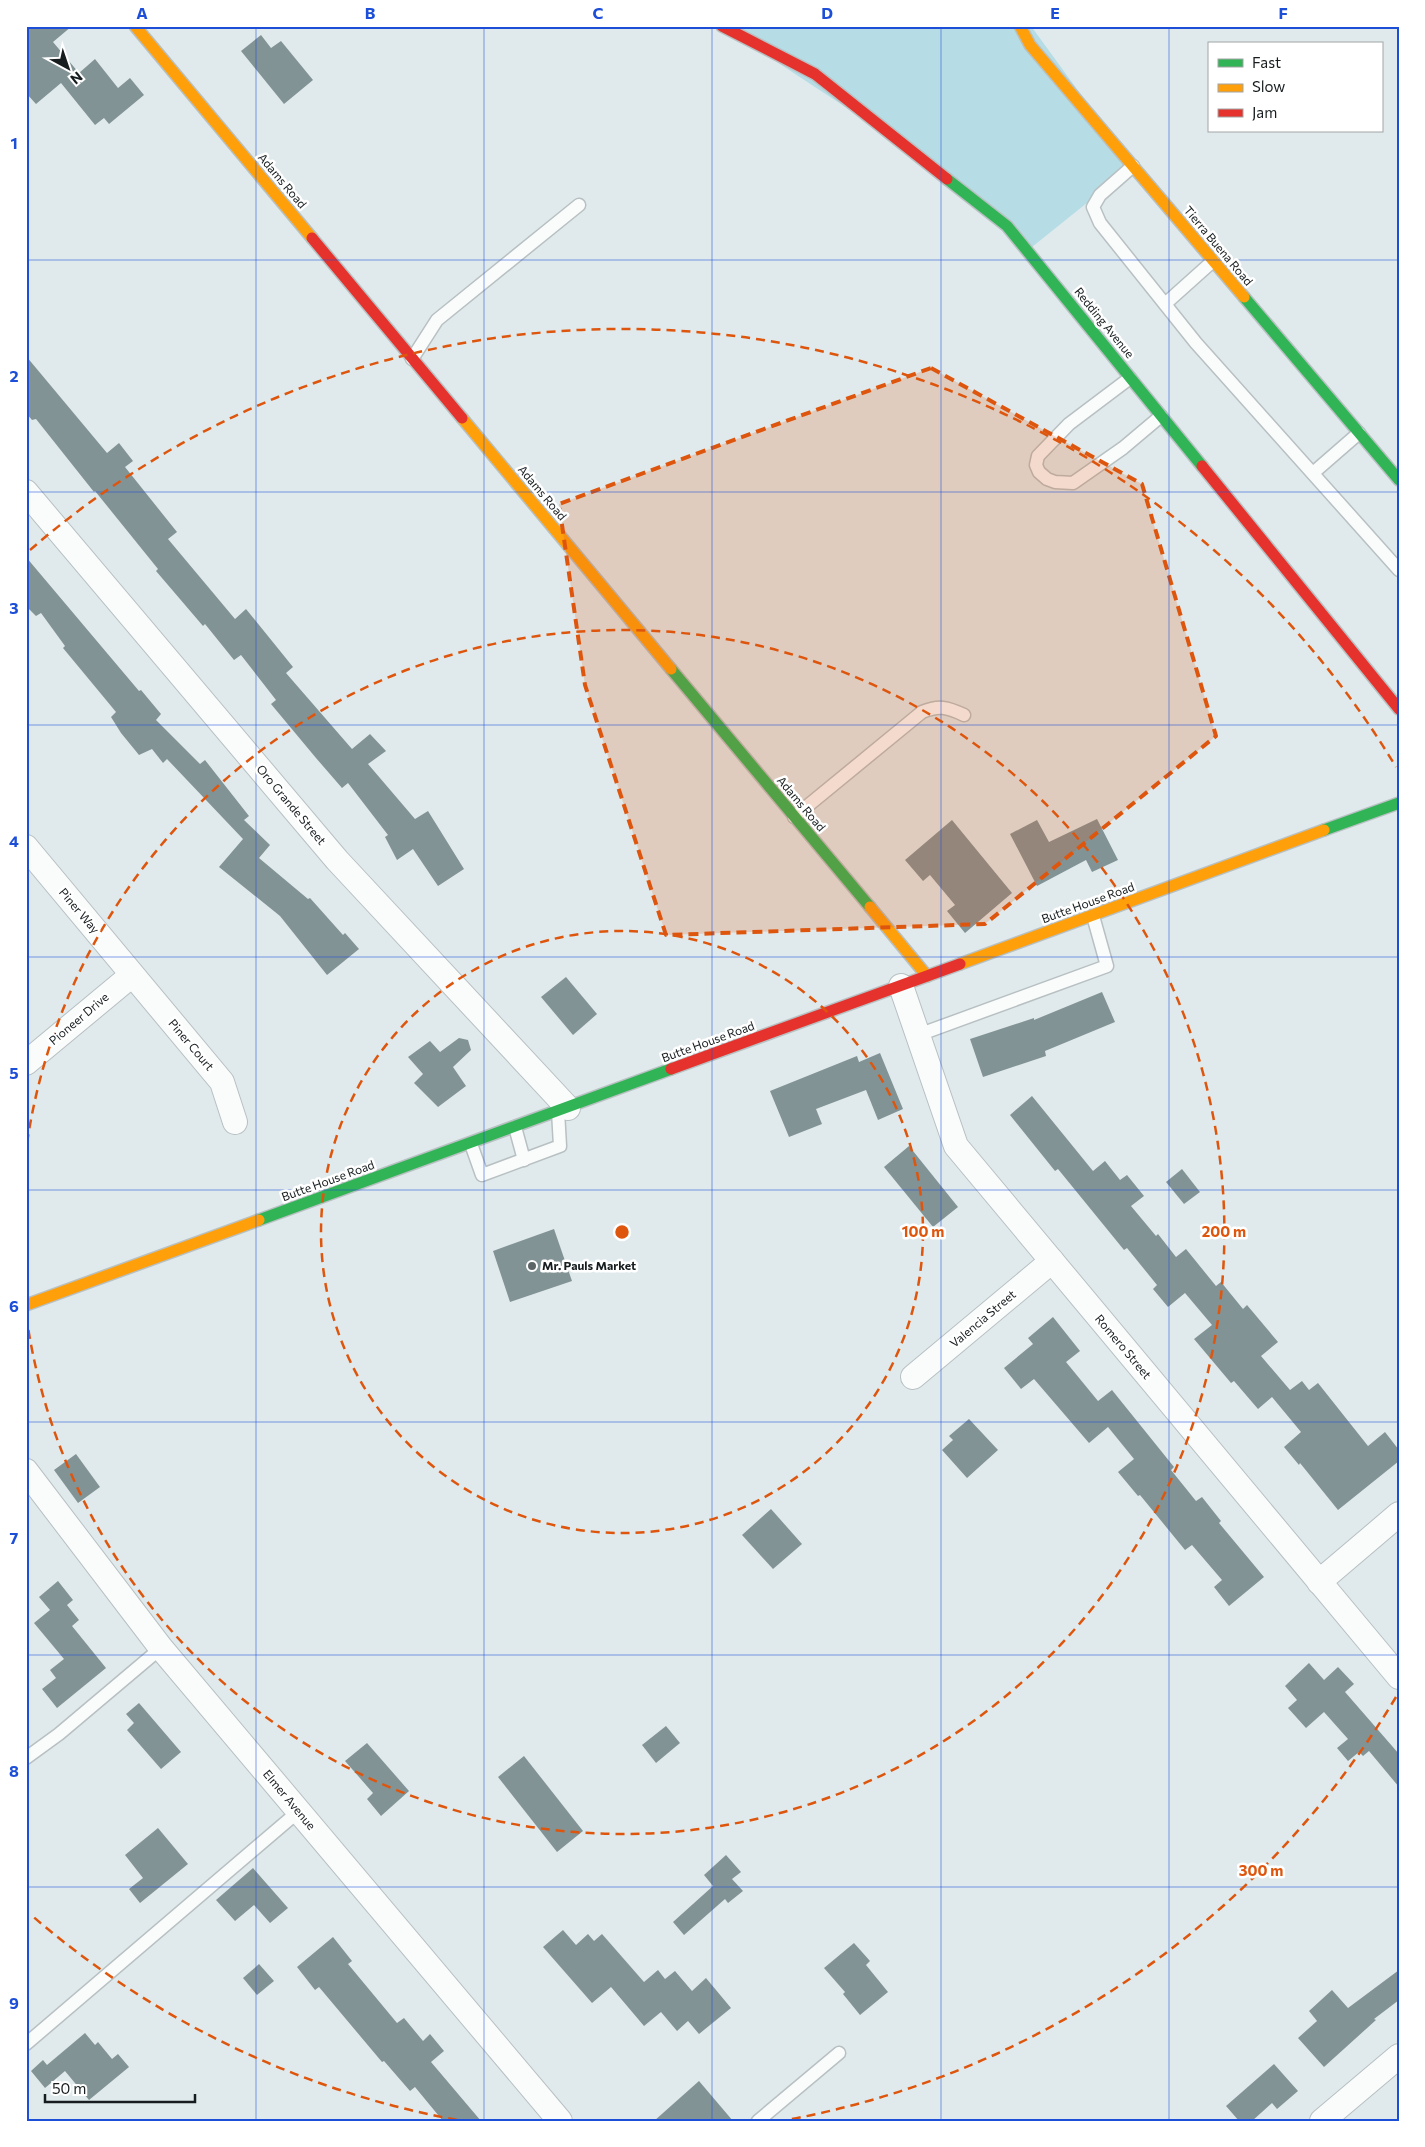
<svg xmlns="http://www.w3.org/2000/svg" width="1425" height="2147" font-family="Commissioner,sans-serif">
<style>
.green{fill:#b6dde5}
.building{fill:#829396}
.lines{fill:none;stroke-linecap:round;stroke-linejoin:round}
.lane-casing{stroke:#b8c0c2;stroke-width:15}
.street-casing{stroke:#b8c0c2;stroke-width:26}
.fast-casing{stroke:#b8c0c2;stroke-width:14}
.slow-casing{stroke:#b8c0c2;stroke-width:14}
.jam-casing{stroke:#b8c0c2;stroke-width:14}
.lane{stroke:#fafcfc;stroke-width:12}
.street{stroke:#fafcfc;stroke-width:24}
.fast{stroke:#30b455;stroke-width:11}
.slow{stroke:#ff9f0a;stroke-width:11}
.jam{stroke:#e5322d;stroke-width:11}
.marked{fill:#de560d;fill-opacity:0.2;stroke:#de560d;stroke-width:4;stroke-dasharray:10 6;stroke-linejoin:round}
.grid{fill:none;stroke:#1d4ed8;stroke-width:1;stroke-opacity:0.55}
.ring{fill:none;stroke:#de560d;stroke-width:2.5;stroke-dasharray:9 6}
.poi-dot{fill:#5d6567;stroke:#fff;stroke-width:2}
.labels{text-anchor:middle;stroke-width:5;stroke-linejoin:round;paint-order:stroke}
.street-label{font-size:12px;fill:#171d1f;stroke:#fff}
.poi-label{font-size:12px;font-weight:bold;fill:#171d1f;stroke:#fff;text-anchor:start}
.centre{fill:#de560d;stroke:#fff;stroke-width:2.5}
.ring-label{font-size:15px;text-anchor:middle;font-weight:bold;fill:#de560d;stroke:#fff;stroke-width:5;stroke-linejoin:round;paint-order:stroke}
.neatline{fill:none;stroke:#1d4ed8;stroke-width:2}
.grid-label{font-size:16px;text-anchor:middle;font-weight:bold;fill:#1d4ed8}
</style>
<rect width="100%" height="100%" fill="#e0eaec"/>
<polygon class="green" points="722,26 1031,26 1133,166 1027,251 920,156"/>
<g class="building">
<polygon points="31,26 72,26 53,42 79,73 95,59 118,88 130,78 144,95 109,124 104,118 95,125 61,83 36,104 26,93 26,31"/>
<polygon points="261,35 271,48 281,41 313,80 284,104 241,51"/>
<polygon points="26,356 107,453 119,443 133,461 125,467 177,532 168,539 235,619 246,609 293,667 286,673 352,749 370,734 386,751 368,764 415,819 428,811 464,869 438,886 413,849 397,860 385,837 388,835 348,783 342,788 316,758 271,704 276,700 241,655 234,660 205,624 203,626 156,571 158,569 95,491 94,492 36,419 32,420 26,413"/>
<polygon points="26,557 139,691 141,690 161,714 156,720 200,764 205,760 249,816 244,820 270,845 259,858 308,899 310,898 343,935 345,933 359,949 327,975 280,916 219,867 243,839 167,759 163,763 152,749 139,755 121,733 111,717 116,712 63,648 65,646 41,613 36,616 26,606"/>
<polygon points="1097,819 1118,860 1092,872 1086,860 1037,886 1010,834 1037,820 1049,842"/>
<polygon points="952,820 1012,893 965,933 947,911 955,905 930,875 923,881 905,860"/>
<polygon points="566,977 597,1014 573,1035 541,997"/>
<polygon points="1102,992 1115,1022 1045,1051 1046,1056 983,1077 970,1039 1034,1018 1034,1020"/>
<polygon points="459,1038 468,1040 471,1050 453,1067 466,1086 438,1107 414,1083 423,1074 408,1057 430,1041 440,1052"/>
<polygon points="880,1053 903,1109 878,1120 866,1090 816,1109 822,1124 789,1137 770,1091 857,1056 859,1062"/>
<polygon points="1032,1096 1093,1171 1105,1161 1120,1180 1127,1175 1144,1196 1131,1206 1156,1236 1158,1234 1176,1257 1186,1249 1216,1286 1221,1282 1243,1309 1247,1305 1278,1342 1261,1356 1290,1390 1302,1381 1309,1390 1318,1383 1368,1446 1385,1432 1399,1450 1399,1461 1338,1510 1300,1463 1299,1465 1284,1447 1301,1432 1272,1397 1258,1409 1234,1381 1231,1383 1194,1339 1212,1325 1185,1293 1168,1307 1153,1289 1157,1285 1127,1248 1124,1250 1058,1169 1055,1171 1010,1115"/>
<polygon points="909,1146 958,1207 933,1227 884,1167"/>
<polygon points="1182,1169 1200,1192 1184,1204 1166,1182"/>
<polygon points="554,1229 572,1281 510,1302 493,1251"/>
<polygon points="1053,1317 1080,1351 1066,1362 1098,1401 1112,1390 1174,1467 1171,1470 1196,1501 1202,1497 1221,1521 1219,1523 1264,1577 1229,1606 1214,1587 1222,1580 1192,1545 1185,1550 1140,1495 1138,1496 1118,1472 1134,1459 1108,1427 1089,1443 1034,1379 1021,1389 1004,1368 1033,1344 1028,1338"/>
<polygon points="969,1419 998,1450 967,1478 942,1450 953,1440 949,1436"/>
<polygon points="76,1454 100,1487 78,1503 54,1470"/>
<polygon points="771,1509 802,1544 773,1569 742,1535"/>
<polygon points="58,1581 73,1600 67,1605 79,1620 72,1626 106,1668 57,1708 42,1689 56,1678 50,1670 64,1659 34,1623 50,1610 39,1597"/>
<polygon points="1309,1663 1324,1680 1338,1667 1354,1684 1345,1692 1399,1754 1399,1787 1369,1751 1363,1756 1359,1752 1348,1761 1337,1748 1348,1739 1324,1712 1306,1728 1288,1708 1297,1700 1285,1686"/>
<polygon points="139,1703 181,1752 161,1769 127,1730 134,1723 126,1714"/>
<polygon points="666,1726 680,1743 656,1763 642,1745"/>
<polygon points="367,1743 409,1791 381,1816 367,1799 373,1793 345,1761"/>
<polygon points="524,1756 583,1831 557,1852 498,1777"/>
<polygon points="158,1828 188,1864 140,1903 129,1889 143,1878 125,1855"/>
<polygon points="726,1855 741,1872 732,1879 743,1891 728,1903 725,1899 684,1935 673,1922 713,1886 704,1875"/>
<polygon points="253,1868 288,1908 270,1923 254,1905 235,1921 216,1900"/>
<polygon points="563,1930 576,1945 588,1934 594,1941 602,1934 644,1982 658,1970 665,1979 675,1971 692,1991 706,1978 731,2008 699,2034 688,2021 677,2031 661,2012 644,2026 611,1987 592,2003 543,1947"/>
<polygon points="333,1937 352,1961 348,1964 397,2023 404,2018 423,2041 430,2034 444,2051 431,2062 481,2121 443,2121 415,2087 410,2091 384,2061 382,2062 319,1987 315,1990 297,1967"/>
<polygon points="854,1943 870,1961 866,1965 888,1992 860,2015 843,1994 845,1992 824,1968"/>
<polygon points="259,1964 274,1981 257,1995 243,1978"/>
<polygon points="1399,1970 1399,2000 1374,2019 1376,2020 1324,2067 1298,2038 1317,2021 1309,2011 1332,1990 1348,2008"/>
<polygon points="85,2033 95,2045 98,2042 112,2059 118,2054 129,2067 89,2100 65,2071 45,2088 31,2071 43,2060 47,2065"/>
<polygon points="1274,2064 1298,2091 1277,2109 1272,2103 1252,2121 1239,2121 1226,2106"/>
<polygon points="699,2081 733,2121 654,2121"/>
</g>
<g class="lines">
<defs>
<g id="lane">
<polyline points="1133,166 1100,195 1093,207 1100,223 1196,343 1399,570"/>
<polyline points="1165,304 1213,261"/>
<polyline points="412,359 437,320 579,205"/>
<polyline points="1130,378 1069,424 1038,456 1036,465 1039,472 1047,479 1055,482 1073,483 1123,448 1161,416"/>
<polyline points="1313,473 1359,433"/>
<path d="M 794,817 L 922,712 C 939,705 947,707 964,715"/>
<polyline points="918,1035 1107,966 1093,916"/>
<polyline points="515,1127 524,1160"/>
<polyline points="471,1144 482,1175 560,1146 558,1111"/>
<polyline points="26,1758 59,1734 161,1648"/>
<polyline points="26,2044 299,1811"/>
<polyline points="758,2121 839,2053"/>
</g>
<g id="street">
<polyline points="26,492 337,860 568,1108"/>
<polyline points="26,847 222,1082 235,1122"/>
<polyline points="901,986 956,1146 1399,1677"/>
<polyline points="26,1063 132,975"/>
<polyline points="913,1377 1052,1261"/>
<polyline points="26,1471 161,1648 560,2121"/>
<polyline points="1319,1582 1399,1514"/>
<polyline points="1322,2121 1399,2056"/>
</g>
<g id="fast">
<polyline points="947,179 1007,226 1202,466"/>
<polyline points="1244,297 1399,480"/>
<polyline points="671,669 870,907"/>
<polyline points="1324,830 1399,803"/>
<polyline points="259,1220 671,1069"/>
</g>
<g id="slow">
<polyline points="135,26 312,238"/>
<polyline points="1020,26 1030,45 1244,297"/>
<polyline points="462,418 671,669"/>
<polyline points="870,907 927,976"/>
<polyline points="960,964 1324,830"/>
<polyline points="26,1305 259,1220"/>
</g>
<g id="jam">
<polyline points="722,26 815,74 947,179"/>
<polyline points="312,238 462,418"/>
<polyline points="1202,466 1399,709"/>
<polyline points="671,1069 960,964"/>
</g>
</defs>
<use href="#lane" class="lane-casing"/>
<use href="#street" class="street-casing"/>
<use href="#fast" class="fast-casing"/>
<use href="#slow" class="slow-casing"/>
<use href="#jam" class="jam-casing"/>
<use href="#lane" class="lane"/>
<use href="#street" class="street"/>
<use href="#fast" class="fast"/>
<use href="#slow" class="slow"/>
<use href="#jam" class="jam"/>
</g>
<path class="marked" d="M 931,368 L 1142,484 L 1216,736 L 985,924 L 666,935 L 585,685 L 559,504 Z"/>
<path class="grid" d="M 256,26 L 256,2121M 484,26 L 484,2121M 712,26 L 712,2121M 941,26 L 941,2121M 1169,26 L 1169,2121M 26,260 L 1399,260M 26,492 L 1399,492M 26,725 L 1399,725M 26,957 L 1399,957M 26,1190 L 1399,1190M 26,1422 L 1399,1422M 26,1655 L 1399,1655M 26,1887 L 1399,1887"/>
<g class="ring">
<circle cx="622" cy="1232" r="301"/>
<path d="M27 1143A602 602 0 1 1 27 1321"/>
<path d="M1396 1697A903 903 0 0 1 787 2120M457 2120A903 903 0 0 1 30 1914M30 550A903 903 0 0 1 1396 767"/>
</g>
<circle class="poi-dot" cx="532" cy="1266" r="5"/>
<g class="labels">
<g class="street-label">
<text transform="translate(282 181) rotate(50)" y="4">Adams Road</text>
<text transform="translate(1218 246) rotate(50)" y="4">Tierra Buena Road</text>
<text transform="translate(1104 323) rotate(51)" y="4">Redding Avenue</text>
<text transform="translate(542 493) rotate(50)" y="4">Adams Road</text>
<text transform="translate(801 804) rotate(50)" y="4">Adams Road</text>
<text transform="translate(291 805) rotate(50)" y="4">Oro Grande Street</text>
<text transform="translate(1088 903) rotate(-20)" y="4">Butte House Road</text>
<text transform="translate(79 911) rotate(50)" y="4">Piner Way</text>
<text transform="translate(79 1019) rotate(-40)" y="4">Pioneer Drive</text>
<text transform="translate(708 1042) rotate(-20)" y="4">Butte House Road</text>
<text transform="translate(191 1045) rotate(50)" y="4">Piner Court</text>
<text transform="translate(328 1181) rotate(-20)" y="4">Butte House Road</text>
<text transform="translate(983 1319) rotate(-40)" y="4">Valencia Street</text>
<text transform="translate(1123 1347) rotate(50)" y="4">Romero Street</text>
<text transform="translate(289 1800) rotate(50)" y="4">Elmer Avenue</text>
</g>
<g class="poi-label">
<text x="542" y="1270">Mr. Pauls Market</text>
</g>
</g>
<circle cx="622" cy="1232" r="8" class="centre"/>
<g class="ring-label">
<text x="923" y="1237">100 m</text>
<text x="1224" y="1237">200 m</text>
<text x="1261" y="1876">300 m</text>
</g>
<rect width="1425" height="2147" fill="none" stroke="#ffffff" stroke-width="55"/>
<rect x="1208" y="42" width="175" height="90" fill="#ffffff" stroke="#a2a5a5"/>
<rect x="1218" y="59" width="25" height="8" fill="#30b455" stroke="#a2a5a5"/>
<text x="1252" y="68" font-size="15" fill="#171d1f">Fast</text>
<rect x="1218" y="84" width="25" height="8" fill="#ff9f0a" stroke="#a2a5a5"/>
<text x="1252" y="92" font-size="15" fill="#171d1f">Slow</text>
<rect x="1218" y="109" width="25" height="8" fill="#e5322d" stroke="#a2a5a5"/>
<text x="1252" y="118" font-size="15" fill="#171d1f">Jam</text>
<g transform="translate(68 68) rotate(140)" stroke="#ffffff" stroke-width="4" paint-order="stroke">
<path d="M0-4L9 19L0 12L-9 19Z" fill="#171d1f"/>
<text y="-8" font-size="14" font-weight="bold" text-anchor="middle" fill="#171d1f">N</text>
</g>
<path d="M45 2094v8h150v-8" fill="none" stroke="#171d1f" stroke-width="2.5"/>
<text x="52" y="2094" font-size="15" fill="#171d1f" stroke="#ffffff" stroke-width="4" paint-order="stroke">50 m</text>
<rect x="28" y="28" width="1370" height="2092" class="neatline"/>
<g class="grid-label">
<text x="142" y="19">A</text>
<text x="370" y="19">B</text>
<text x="598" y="19">C</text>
<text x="827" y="19">D</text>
<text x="1055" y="19">E</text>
<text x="1283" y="19">F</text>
<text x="14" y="149">1</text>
<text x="14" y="382">2</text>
<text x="14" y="614">3</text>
<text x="14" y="847">4</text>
<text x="14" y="1079">5</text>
<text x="14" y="1312">6</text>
<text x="14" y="1544">7</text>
<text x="14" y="1777">8</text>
<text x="14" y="2009">9</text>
</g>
</svg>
